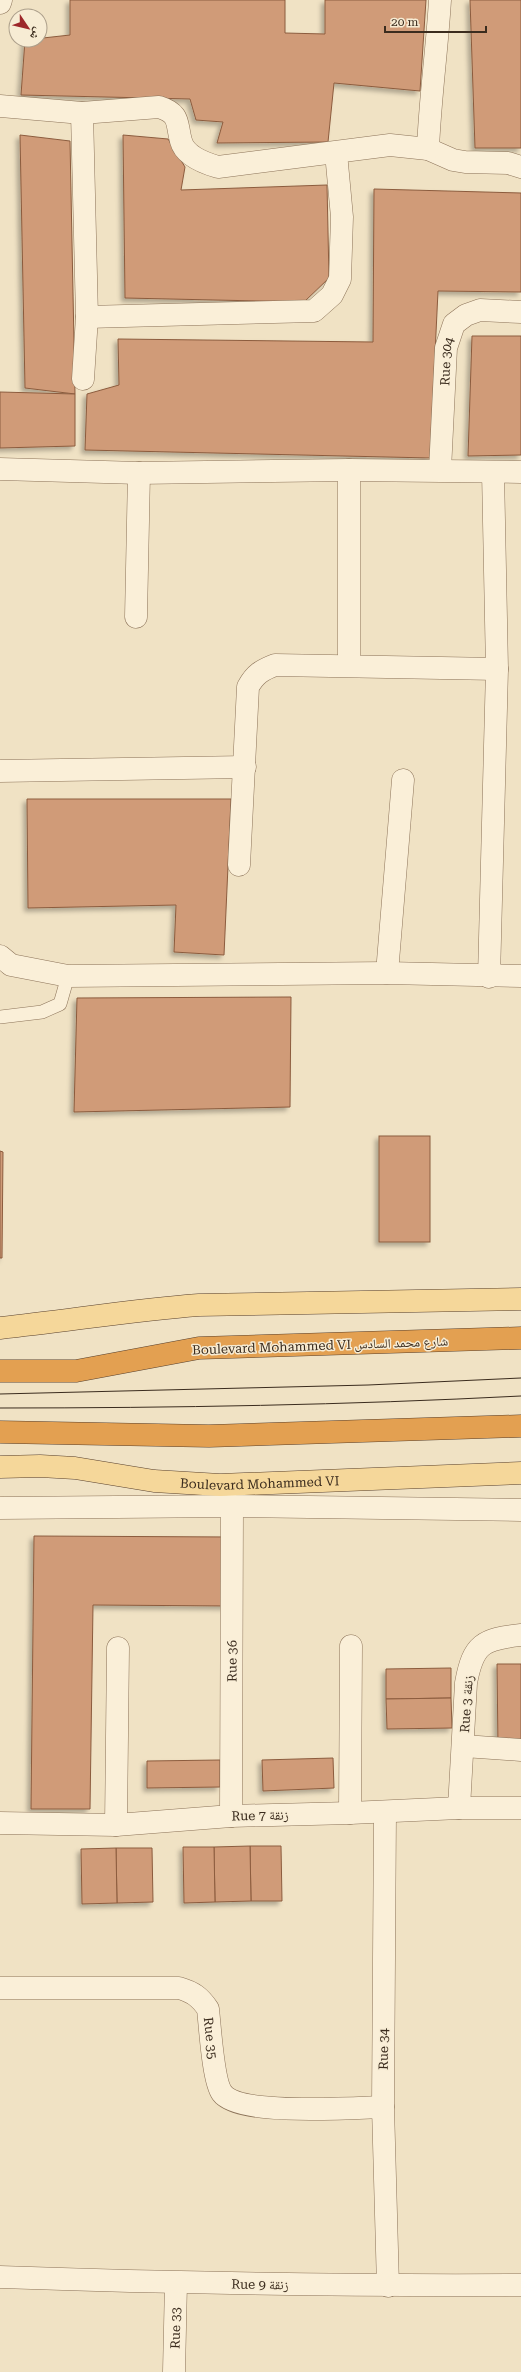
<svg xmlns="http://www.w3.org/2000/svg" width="521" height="2372" font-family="'Roboto Serif','Noto Naskh Arabic',serif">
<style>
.building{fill:#d09b78;stroke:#8c5c3e;filter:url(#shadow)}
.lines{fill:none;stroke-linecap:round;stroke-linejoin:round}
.lane-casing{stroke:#8c7359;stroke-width:14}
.street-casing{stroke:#8c7359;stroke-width:23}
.primary-casing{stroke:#59412e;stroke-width:23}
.highway-casing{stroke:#59412e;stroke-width:23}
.lane{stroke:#faefd8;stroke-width:13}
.street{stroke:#faefd8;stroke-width:22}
.primary{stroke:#f5d79a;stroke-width:22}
.highway{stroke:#e3a051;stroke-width:22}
.tram{stroke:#3b2c1e;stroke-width:1}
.labels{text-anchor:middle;stroke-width:3;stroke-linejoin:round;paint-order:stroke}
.street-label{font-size:13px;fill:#3b2c1e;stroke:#f7ecd4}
</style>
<defs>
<filter id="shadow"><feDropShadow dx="-3.5" dy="3.5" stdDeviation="2" flood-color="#0004"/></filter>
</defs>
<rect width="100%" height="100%" fill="#f0e2c4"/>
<g class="building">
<polygon points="70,0 285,0 285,33 325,34 325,0 426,0 420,91 334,83 328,142 217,143 223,122 196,120 190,99 21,95 25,40 70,35"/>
<polygon points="470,0 521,0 521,148 475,148"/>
<polygon points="20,135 70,141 75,394 25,388"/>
<polygon points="123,135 168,139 185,167 181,190 327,185 329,278 304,302 125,298"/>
<polygon points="374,189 521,193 521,292 438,291 430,458 85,450 87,394 119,385 118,339 373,342"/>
<polygon points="472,336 521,336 521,455 468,456"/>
<polygon points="0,392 75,394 75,446 0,448"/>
<polygon points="27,799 231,799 224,955 174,952 176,905 28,908"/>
<polygon points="291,997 290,1107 74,1112 77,998"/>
<rect x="379" y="1136" width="51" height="106"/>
<polygon points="0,1151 3,1152 2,1258 0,1258"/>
<polygon points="34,1536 231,1537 230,1606 93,1605 90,1809 31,1809"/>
<polygon points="497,1664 521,1664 521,1747 498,1747"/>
<polygon points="451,1668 451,1698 386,1699 386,1669"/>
<polygon points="451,1698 452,1728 387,1729 386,1699"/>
<polygon points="333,1758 334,1788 263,1791 262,1760"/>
<polygon points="220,1760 220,1787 147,1788 147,1761"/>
<polygon points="250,1846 281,1846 282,1901 251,1901"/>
<polygon points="250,1846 251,1901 215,1902 214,1847"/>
<polygon points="183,1847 214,1847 215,1902 184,1903"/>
<polygon points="116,1848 152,1848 153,1902 117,1903"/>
<polygon points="116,1848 117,1903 82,1904 81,1849"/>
</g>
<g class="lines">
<defs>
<polyline id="lane" points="0,1017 42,1012 60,1004 68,976"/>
<g id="street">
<polyline points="0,3 1,0"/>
<path d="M 0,106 L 82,113 L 159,107 C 181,114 176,123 181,141 C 185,156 204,163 218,167 L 390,145 L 428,149 L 453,160 L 465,162 L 508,163 L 521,167"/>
<polyline points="82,113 87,317 83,379"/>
<path d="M 428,149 C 430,99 437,50 440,0"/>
<polyline points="87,317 314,311 332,295 340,279 342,217 336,153"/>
<polyline points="0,469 139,473 349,470 521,472"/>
<polyline points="349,470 349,665"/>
<path id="s1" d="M 440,470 L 446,348 L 454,324 L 466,315 L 480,310 L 521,312"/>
<polyline points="136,617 139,473"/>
<polyline points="0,771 245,767"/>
<path d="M 239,865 L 248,687 C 255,674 262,670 275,665 L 497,669"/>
<polyline points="0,956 11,965 68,976 387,973 521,976"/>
<polyline points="387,973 403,780"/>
<polyline points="489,977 497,669 493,472"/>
<polyline points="0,1508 232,1506 521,1510"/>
<polyline points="464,1746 521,1750"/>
<path d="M 459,1808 L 466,1683 C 473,1644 483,1639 521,1635"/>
<polyline points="385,1812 383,2107 388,2286"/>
<polyline points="350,1813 351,1646"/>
<path id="s2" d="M 231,1816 L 232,1506"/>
<polyline points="0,1823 116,1825 231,1816 350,1813 459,1808 521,1808"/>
<polyline points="116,1825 118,1648"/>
<path id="s3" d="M 0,1988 L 179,1988 C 193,1992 200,1997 208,2009 C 210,2026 213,2081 222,2093 C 239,2116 352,2108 383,2107"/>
<path d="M 0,2277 C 174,2283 347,2286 521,2285"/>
<path id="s4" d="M 174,2372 L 176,2283"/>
</g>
<g id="primary">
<path d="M 0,1328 C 67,1321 132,1310 199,1305 L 521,1299"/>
<path id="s5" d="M 0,1467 L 40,1466 L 75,1468 L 154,1481 L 220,1485 L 521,1473"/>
</g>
<g id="highway">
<polyline points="0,1371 76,1371 199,1348 521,1338"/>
<polyline points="0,1432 209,1436 521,1426"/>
</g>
</defs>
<use href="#lane" class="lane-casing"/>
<use href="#street" class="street-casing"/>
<use href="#primary" class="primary-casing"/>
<use href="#highway" class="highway-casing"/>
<use href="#lane" class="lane"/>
<use href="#street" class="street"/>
<use href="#primary" class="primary"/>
<use href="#highway" class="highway"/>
<g class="tram">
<polyline points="0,1394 368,1385 521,1378"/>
<path d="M 0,1408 C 174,1408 347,1405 521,1396"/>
</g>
</g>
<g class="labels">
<g class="street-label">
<text dy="5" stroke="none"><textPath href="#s1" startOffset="109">Rue 304</textPath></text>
<text transform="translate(320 1345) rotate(-2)" y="5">Boulevard Mohammed VI شارع محمد السادس</text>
<text dy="5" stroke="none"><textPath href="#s5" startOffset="261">Boulevard Mohammed VI</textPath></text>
<text dy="5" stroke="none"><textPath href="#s2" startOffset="155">Rue 36</textPath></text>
<text transform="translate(466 1704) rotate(-86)" y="5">Rue 3 زنقة</text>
<text transform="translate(260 1815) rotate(-1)" y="5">Rue 7 زنقة</text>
<text dy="5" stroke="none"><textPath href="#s3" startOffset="245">Rue 35</textPath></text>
<text transform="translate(383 2049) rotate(-89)" y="5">Rue 34</text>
<text transform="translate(260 2284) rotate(1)" y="5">Rue 9 زنقة</text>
<text dy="5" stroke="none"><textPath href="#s4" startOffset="44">Rue 33</textPath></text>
</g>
</g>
<g transform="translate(28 28) rotate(125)"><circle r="19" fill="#f7ecd4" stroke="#ac9f8b"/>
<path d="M0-3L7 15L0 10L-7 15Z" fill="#9d272a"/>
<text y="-6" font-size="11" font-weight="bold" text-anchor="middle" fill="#3b2c1e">ش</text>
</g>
<path d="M385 26v6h101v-6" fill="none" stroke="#3b2c1e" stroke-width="2"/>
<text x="391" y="26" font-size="12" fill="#3b2c1e" stroke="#f7ecd4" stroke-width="3" paint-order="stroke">20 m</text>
</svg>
